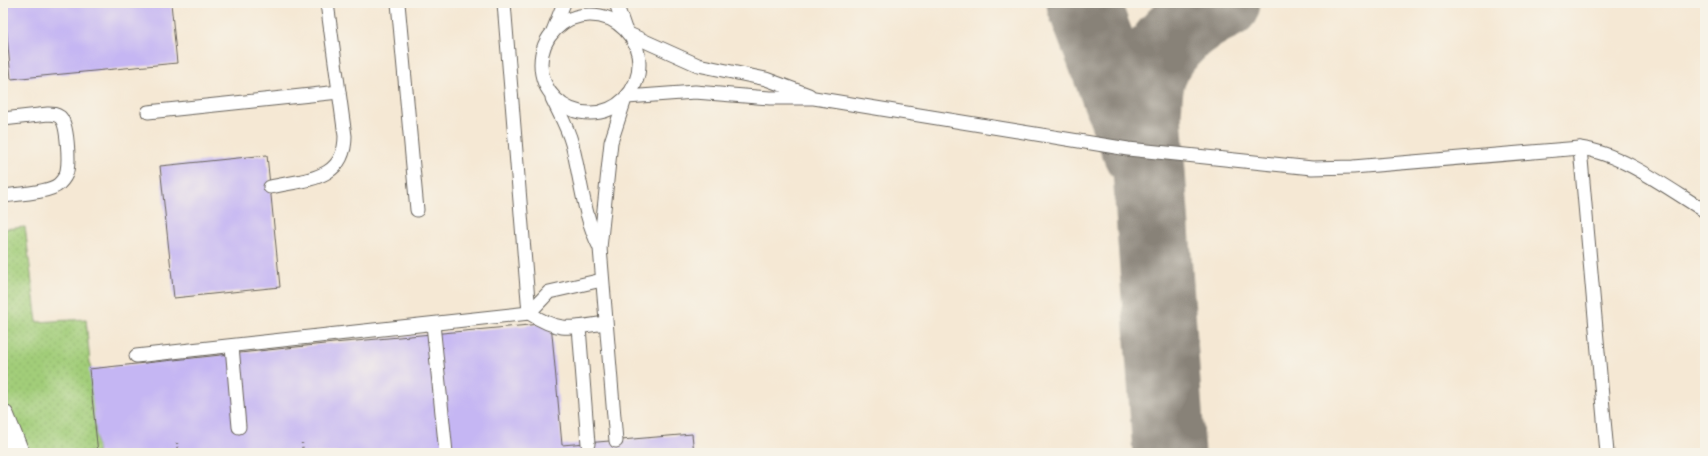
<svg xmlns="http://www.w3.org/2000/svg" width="1708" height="456" font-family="'Gochi Hand',sans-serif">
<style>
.green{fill:url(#green-dots);stroke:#5f744a}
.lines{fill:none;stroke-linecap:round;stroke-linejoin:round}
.taxiway{stroke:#888278;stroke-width:73}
.building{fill:#c5b6f3}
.lane-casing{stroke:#68635c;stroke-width:15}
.street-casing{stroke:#68635c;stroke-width:24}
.path{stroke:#68635c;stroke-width:2.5;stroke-dasharray:1 3;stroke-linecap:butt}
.lane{stroke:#fff;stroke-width:13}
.street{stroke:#fff;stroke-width:22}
</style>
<defs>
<pattern id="green-dots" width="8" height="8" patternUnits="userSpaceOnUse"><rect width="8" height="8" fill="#a2cd79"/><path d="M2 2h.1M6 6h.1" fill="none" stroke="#8baf68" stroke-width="1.8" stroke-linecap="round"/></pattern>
</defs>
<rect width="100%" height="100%" fill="#f7f3e8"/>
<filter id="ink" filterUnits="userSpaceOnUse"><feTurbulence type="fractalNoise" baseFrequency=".025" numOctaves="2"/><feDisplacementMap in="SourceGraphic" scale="8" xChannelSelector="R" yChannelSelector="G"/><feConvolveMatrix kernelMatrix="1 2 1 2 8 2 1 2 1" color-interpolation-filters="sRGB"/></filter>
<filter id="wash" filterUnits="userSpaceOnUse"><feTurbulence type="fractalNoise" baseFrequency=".012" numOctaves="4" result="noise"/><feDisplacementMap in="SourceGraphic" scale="16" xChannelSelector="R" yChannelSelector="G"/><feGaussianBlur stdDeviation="0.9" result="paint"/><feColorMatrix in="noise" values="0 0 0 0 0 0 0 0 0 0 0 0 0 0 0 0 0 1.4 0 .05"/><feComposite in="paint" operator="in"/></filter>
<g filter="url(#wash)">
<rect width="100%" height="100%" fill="#f5e8d4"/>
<polygon class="green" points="25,227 37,322 86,319 98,453 3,453 3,229"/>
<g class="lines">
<g class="taxiway">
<polyline points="1083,3 1139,151"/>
<path d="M 1169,453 L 1145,115 C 1146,103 1146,87 1150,75 C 1162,41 1192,17 1224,3"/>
</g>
</g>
<g id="blocks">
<g class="building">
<polygon points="4,3 171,3 177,63 11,79"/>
<polygon points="267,155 280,287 174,298 160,166"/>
<polygon points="551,323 562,445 692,434 694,453 98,453 89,369 334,343"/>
</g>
</g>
</g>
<g filter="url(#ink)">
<use href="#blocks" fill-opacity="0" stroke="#68635c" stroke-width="1"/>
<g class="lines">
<defs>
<g id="lane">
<polyline points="398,3 417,210"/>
<polyline points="504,3 529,313"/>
<polyline points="616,3 625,29"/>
<circle cx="590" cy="64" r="49"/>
<polyline points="553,31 564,3"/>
<polyline points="629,34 698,65 766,79 809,95"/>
<path d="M 627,97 L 695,92 L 770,98 L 814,98 L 1128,149 L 1312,168 L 1353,167 L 1580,148 C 1621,153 1669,189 1705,211"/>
<path d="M 552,98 C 559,113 568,128 572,144 C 581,179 583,215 600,248"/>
<polyline points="148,112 339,92"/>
<path d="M 3,119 L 48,114 C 53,114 56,114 60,117 C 68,124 69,161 67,171 C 66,176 63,180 59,184 C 49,193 17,194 3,196"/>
<polyline points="1580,148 1607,453"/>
<path d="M 270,187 C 305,179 345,181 345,136 L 327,3"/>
<polyline points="529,313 549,292 602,280"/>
<polyline points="433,324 446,453"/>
<polyline points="579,327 588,444"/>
<polyline points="232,346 239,427"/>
<path d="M 136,356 L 529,313 C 560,333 571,328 605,323"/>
<polyline points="616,441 600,248 611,142 625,99"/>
</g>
<polyline id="street" points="3,416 18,453"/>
</defs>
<use href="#lane" class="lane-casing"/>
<use href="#street" class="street-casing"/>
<g class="path">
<polyline points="177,443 178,453"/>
<polyline points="302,443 303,453"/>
</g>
<use href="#lane" class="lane"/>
<use href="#street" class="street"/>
</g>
</g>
<rect width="1708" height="456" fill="none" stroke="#f7f3e8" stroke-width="16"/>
</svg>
